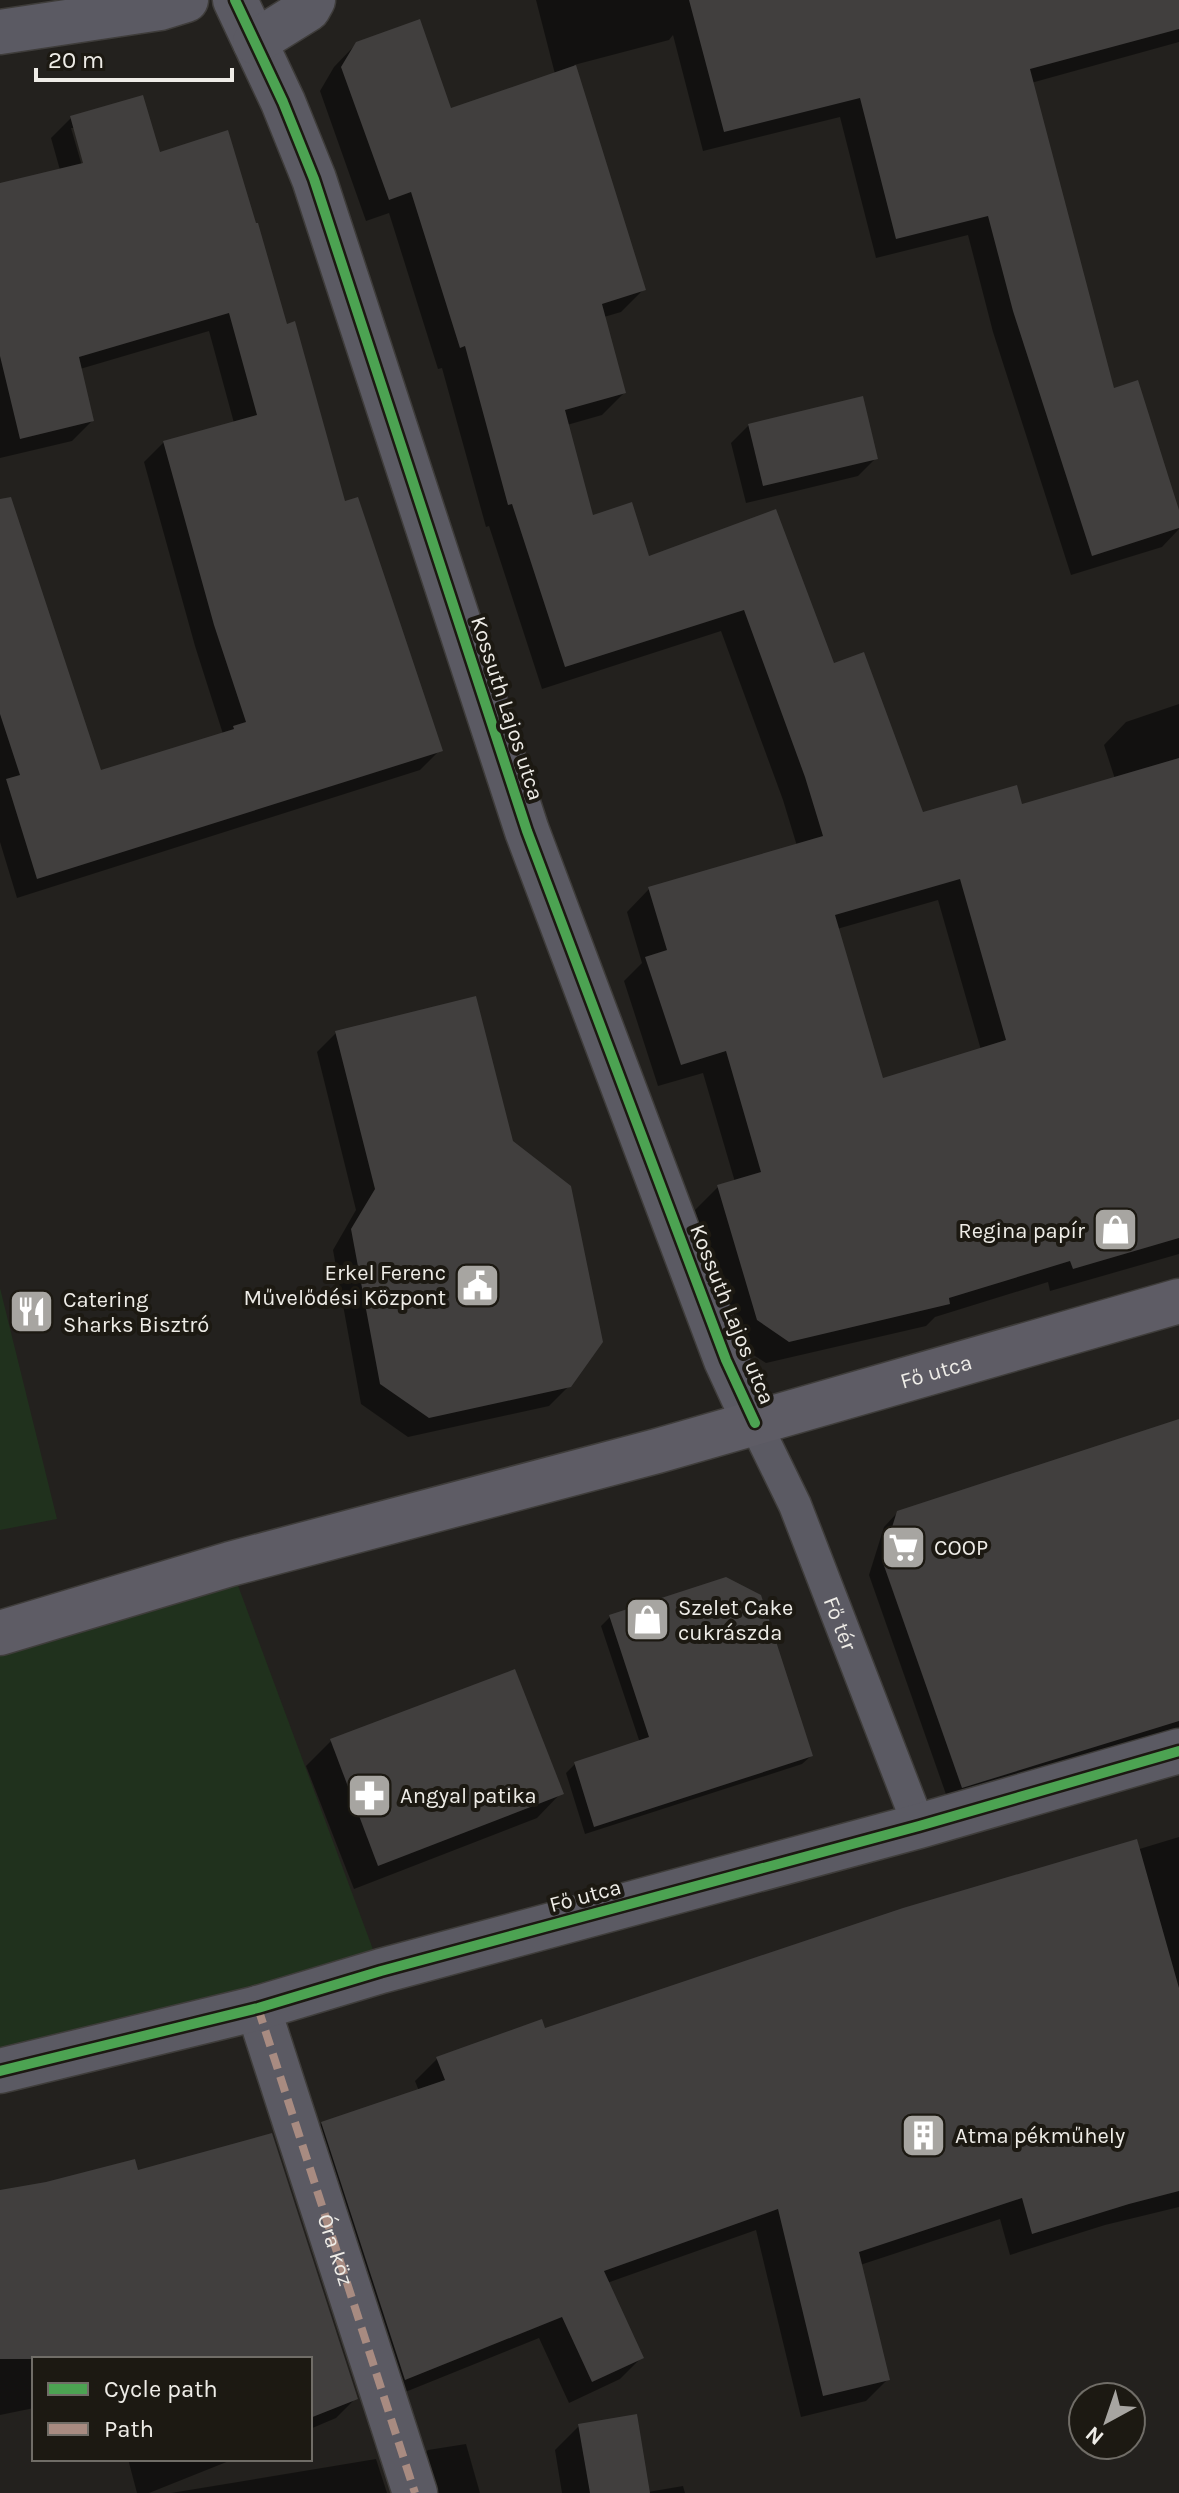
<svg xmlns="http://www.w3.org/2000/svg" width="1179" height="2493" font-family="Karla,sans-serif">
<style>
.green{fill:#20311d}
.shadow{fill:#0007;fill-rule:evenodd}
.building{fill:#413f3e;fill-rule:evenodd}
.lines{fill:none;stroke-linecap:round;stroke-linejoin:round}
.lane-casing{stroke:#3f3d3b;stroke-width:35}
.street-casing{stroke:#3f3d3b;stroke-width:47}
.secondary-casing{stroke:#3f3d3b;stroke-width:47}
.lane{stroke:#5b5a63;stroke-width:32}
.street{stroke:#5b5a63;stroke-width:44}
.secondary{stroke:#5e5c65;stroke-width:44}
.quiet{stroke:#a88b81;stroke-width:8;stroke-dasharray:16 8;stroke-linecap:butt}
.cycleway-casing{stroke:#1c1912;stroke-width:15}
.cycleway{stroke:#4ca352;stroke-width:10}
.labels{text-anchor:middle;stroke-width:8;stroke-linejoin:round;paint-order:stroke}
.street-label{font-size:22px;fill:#eeece7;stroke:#1c1912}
.poi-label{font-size:22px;fill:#eeece7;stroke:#1c1912;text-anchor:start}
</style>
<rect width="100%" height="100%" fill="#23211e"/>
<g class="green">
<polygon points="0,1288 57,1519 0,1530"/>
<polygon points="230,1564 381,1971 0,2071 0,1633"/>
</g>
<g class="shadow">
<path d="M 536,0 L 1179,0 L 1179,42 L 1031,83 L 1112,390 L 1179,517 L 1179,529 L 1162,547 L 1071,575 L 993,332 L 968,235 L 876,258 L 840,117 L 703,151 L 673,35 L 669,40 L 574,65 L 644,289 L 621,312 L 604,317 L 624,393 L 602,415 L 567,425 L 592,518 L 648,558 L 775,511 L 833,666 L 922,814 L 1021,807 L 1115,779 L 1104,745 L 1126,722 L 1179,704 L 1179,1254 L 1050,1291 L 1048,1282 L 935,1317 L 926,1326 L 766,1363 L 735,1343 L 695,1210 L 718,1187 L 735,1182 L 703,1073 L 658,1086 L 624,981 L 642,963 L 627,912 L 649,889 L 797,846 L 783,800 L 721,631 L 542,689 L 489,526 L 486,527 L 442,368 L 438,369 L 389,213 L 366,221 L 320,91 L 334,67 L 357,43 L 450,110 L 555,74 ZM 938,900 L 981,1050 L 882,1081 L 837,929 Z"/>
<path d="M 71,118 L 159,154 L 285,326 L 344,504 L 440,750 L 420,770 L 17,898 L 0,842 L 0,594 L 99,772 L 223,734 L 195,646 L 144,462 L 164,442 L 234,423 L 209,331 L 80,369 L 92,421 L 72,441 L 0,458 L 0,185 L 60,170 L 51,138 ZM 71,128 L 75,128 L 88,172 L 84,173 Z"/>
<polygon points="749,425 876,458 858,476 746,503 731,443"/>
<polygon points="336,1033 569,1386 549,1406 408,1437 361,1404 333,1250 356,1210 317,1052"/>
<polygon points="1179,1421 1179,1729 948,1800 869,1575 884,1527 898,1512"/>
<polygon points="610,1617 811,1756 802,1764 585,1834 566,1773 575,1764 640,1743 601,1626"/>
<polygon points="331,1741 561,1793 537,1818 354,1889 306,1766"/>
<polygon points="1179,1837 1179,2207 1105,2225 1010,2255 1000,2219 860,2265 888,2379 866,2401 801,2417 756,2230 607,2283 642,2357 620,2379 569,2403 539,2338 383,2401 300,2146 322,2123 419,2091 415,2081 437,2059 544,2030"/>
<polygon points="137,2172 356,2398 336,2418 310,2429 310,2359 34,2359 34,2408 0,2415 0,2192"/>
<polygon points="579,2426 648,2492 683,2486 685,2493 562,2493 555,2450"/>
<polygon points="466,2444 480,2493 415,2493 408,2471 428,2450"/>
<polygon points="128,2459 234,2459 149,2493 137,2493"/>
<polygon points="376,2459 387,2493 171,2493"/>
</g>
<g class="building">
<polygon points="689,0 1179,0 1179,29 1030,69 1114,388 1138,380 1179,510 1179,528 1092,556 1013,311 988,216 896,239 860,98 724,132"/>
<path d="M 420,19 L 451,108 L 576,65 L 646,290 L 602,304 L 626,393 L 565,410 L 593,515 L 632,502 L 649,556 L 776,509 L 834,663 L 864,652 L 923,812 L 1017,785 L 1022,804 L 1179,758 L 1179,1238 L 1073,1269 L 1070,1261 L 949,1298 L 950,1304 L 789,1342 L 757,1320 L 717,1185 L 761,1172 L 726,1051 L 681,1065 L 645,957 L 667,950 L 648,887 L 823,836 L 805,777 L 744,610 L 565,667 L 512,504 L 508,505 L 465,346 L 460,348 L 411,192 L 389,200 L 341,67 L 356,42 ZM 960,879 L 1006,1040 L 883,1078 L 835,915 Z"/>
<polygon points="143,95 160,152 228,130 256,223 258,223 287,324 295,321 345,501 358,497 443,751 37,879 6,779 20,775 0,714 0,499 11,497 101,770 234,729 233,726 246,722 214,625 163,441 257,415 229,313 79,357 94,421 20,439 0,356 0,183 83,163 70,116"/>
<polygon points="863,396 878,459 763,486 748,424"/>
<polygon points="476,996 513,1141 571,1186 603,1342 571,1387 429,1418 380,1384 351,1229 375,1189 335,1031"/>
<polygon points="1179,1419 1179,1721 962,1788 882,1560 897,1511"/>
<polygon points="726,1577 761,1595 813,1756 594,1827 574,1762 649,1737 609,1615"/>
<polygon points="515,1669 564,1794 378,1866 330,1739"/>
<polygon points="1137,1839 1179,1988 1179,2191 1129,2204 1032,2234 1022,2198 859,2252 890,2380 823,2396 778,2209 604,2271 644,2358 592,2382 562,2317 405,2380 321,2122 445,2080 436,2057 542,2019 545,2028 903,1908"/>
<polygon points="272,2133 358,2399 310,2418 310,2359 0,2359 0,2190 46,2182 135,2159 138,2170"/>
<polygon points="637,2414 650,2493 590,2493 578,2424"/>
</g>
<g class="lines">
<defs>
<g id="lane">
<path id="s1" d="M 755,1423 L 795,1505 L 919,1826"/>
</g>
<g id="street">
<polyline points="235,0 283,102 314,179 527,831 726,1360 755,1423"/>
<polyline points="0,32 160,8 186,0"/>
<polyline points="255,42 308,9 313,0"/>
<path id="s2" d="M 258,2008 L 415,2493"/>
<polyline points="0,2071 258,2008 381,1971 919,1826 1179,1751"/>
</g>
<g id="secondary">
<path id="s3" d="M 0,1633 L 230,1564 L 657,1451 L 1179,1301"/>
</g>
</defs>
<use href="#lane" class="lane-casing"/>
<use href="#street" class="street-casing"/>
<use href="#secondary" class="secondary-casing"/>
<use href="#lane" class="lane"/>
<use href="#street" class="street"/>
<use href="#secondary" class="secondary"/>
<polyline class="quiet" points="258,2008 415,2493"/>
<defs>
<g id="cycleway">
<polyline points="235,0 283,102 314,179 527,831 726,1360 755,1423"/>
<polyline points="0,2071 258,2008 381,1971 919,1826 1179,1751"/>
</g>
</defs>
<use href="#cycleway" class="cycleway-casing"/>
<use href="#cycleway" class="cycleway"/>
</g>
<defs>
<symbol id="shop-square" viewBox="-11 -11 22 22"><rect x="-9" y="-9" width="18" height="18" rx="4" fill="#a7a5a1" stroke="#1c1912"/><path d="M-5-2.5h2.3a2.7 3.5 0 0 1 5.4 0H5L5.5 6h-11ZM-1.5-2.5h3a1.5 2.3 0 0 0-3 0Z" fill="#fff"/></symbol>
<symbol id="civic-square" viewBox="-11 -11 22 22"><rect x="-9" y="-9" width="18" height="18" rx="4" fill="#a7a5a1" stroke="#1c1912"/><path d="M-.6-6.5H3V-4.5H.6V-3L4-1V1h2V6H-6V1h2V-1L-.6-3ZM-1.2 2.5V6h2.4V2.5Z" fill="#fff"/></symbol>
<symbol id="restaurant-square" viewBox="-11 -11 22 22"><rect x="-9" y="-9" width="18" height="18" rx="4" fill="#a7a5a1" stroke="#1c1912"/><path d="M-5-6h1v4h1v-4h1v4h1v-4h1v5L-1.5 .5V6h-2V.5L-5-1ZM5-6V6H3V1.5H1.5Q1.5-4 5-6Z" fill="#fff"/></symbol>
<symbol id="supermarket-square" viewBox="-11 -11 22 22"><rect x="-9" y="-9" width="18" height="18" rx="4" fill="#a7a5a1" stroke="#1c1912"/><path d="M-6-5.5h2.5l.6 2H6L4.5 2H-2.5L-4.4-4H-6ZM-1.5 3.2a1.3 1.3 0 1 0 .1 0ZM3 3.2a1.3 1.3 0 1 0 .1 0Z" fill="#fff"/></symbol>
<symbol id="pharmacy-square" viewBox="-11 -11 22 22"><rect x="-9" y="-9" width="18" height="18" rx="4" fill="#a7a5a1" stroke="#1c1912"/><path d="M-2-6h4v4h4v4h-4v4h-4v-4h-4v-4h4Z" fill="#fff"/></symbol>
<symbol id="building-square" viewBox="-11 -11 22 22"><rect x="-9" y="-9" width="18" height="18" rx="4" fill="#a7a5a1" stroke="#1c1912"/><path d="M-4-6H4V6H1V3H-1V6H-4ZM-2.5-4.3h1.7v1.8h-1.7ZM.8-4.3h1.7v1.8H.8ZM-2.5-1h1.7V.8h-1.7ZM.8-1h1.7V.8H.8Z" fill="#fff"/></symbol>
</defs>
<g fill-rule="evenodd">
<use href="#shop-square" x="1090" y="1204" width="51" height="51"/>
<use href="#civic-square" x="452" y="1260" width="51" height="51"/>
<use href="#restaurant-square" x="6" y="1286" width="51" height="51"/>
<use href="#supermarket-square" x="878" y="1522" width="51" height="51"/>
<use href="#shop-square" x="622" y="1594" width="51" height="51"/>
<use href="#pharmacy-square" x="344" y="1770" width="51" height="51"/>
<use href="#building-square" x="898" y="2110" width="51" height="51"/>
</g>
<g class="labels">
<g class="street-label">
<text transform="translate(508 708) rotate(72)" y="8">Kossuth Lajos utca</text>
<text transform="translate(733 1314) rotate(68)" y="8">Kossuth Lajos utca</text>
<text dy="8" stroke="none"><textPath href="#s3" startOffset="972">Fő utca</textPath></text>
<text dy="8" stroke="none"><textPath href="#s1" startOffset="218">Fő tér</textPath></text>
<text transform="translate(585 1895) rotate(-15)" y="8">Fő utca</text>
<text dy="8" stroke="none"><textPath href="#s2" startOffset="254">Óra köz</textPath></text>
</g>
<g class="poi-label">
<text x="1085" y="1238" text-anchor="end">Regina papír</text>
<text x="446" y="1280" text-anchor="end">Erkel Ferenc<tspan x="446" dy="25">Művelődési Központ</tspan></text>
<text x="63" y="1307">Catering<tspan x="63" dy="25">Sharks Bisztró</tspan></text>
<text x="934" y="1555">COOP</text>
<text x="678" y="1615">Szelet Cake<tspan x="678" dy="25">cukrászda</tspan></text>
<text x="400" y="1803">Angyal patika</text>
<text x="955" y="2143">Atma pékműhely</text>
</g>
</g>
<rect x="32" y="2357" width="280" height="104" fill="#1c1912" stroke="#706d67" stroke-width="2"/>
<rect x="48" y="2383" width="40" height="12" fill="#4ca352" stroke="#706d67" stroke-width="2"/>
<text x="104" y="2397" font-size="24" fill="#eeece7">Cycle path</text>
<rect x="48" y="2423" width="40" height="12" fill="#a88b81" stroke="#706d67" stroke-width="2"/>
<text x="104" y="2437" font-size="24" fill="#eeece7">Path</text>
<g transform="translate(1107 2421) rotate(220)"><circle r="38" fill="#1c1912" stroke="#706d67" stroke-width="2"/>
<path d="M0-6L14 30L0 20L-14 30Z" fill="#a7a5a1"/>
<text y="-12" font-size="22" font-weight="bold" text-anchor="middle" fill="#eeece7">N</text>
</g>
<path d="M36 68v12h196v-12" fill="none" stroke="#eeece7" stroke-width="4"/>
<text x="48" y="68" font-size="24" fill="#eeece7" stroke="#1c1912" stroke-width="6" paint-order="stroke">20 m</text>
</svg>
